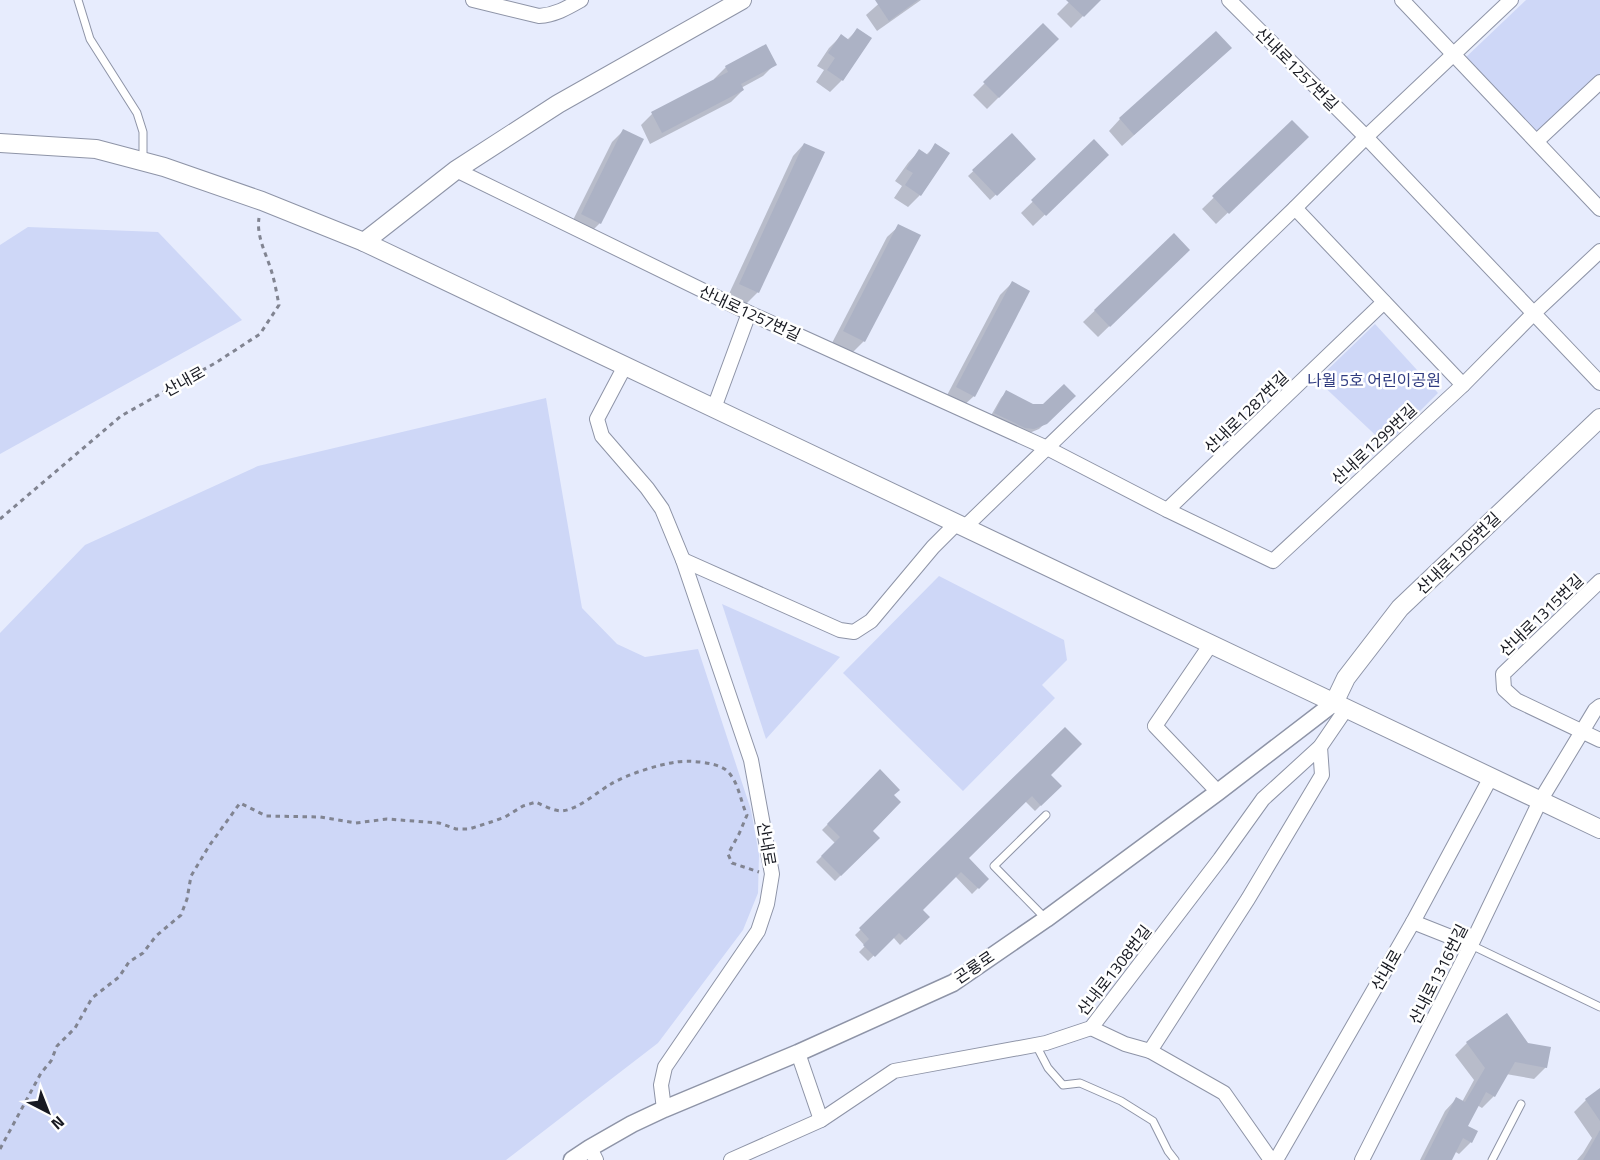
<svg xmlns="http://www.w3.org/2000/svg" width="1600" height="1160" font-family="'Titillium Web','Noto Sans KR',sans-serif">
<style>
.green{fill:#ced7f7}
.shadow{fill:#0003}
.building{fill:#acb2c5}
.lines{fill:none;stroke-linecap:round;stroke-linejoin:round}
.service-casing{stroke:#8e94a7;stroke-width:9}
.minor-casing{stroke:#8e94a7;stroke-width:16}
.tertiary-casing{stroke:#8e94a7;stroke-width:19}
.secondary-casing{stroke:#8e94a7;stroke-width:20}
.path{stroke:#818491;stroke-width:3;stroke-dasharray:4.5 4.5;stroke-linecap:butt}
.service{stroke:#fff;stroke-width:7}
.minor{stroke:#fff;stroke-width:14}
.tertiary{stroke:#fff;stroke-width:16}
.secondary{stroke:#fff;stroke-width:18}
.labels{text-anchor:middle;stroke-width:5;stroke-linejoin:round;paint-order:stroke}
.street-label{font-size:16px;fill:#181a22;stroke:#fff}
.park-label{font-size:16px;fill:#303c80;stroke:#fff}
</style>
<rect width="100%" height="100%" fill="#e7ecfd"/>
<g class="green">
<polygon points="1526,0 1600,0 1600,79 1538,136 1464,59"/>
<polygon points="28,227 158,232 242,320 0,454 0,245"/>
<polygon points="1375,324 1438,393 1386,445 1317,380"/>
<polygon points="546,398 582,608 617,644 645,657 698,649 751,810 759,855 758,893 743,930 658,1043 506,1160 0,1160 0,633 85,545 258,466"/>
<polygon points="939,576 1064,640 1067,660 1042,685 1055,698 963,791 843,673"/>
<polygon points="722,604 840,657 766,739"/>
</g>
<g class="shadow">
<polygon points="883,0 921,0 877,31 866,15"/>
<polygon points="1071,0 1099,0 1071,28 1057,14"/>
<polygon points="1043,25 1057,39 987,109 973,95"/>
<polygon points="857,30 870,38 842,80 830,92 816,82 824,70 817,66 829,48 841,36 847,40"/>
<polygon points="1218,60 1122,146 1109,131 1120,119"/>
<polygon points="775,64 763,76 741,88 743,90 731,102 650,144 641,125 652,114 715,81 714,79 726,67"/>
<polygon points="1292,122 1307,137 1216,224 1202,209"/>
<polygon points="624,130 600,223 588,235 570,226 612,142"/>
<polygon points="1012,135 1034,159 990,200 968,176"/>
<polygon points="1094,142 1107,155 1033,226 1021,213"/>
<polygon points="804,144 758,292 746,304 728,296 793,156"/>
<polygon points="936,145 948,154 920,195 908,207 894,198 902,186 895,181 908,163 919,151 926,155"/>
<polygon points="899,226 864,341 852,353 832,343 887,237"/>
<polygon points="1173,235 1188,250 1098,337 1083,322"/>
<polygon points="1012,283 974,396 962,407 945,399 1000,295"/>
<polygon points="1006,392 1033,406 1043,405 1074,396 1039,429 1027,434 989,419 1001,398"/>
<polygon points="1065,729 1049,775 1060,786 1035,811 1025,801 967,858 987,879 972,894 955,876 921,910 928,917 900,945 893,937 868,961 859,952 865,946 855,935"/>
<polygon points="880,772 892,795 870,831 878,838 835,881 816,862 835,843 822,830"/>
<polygon points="1506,1015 1546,1067 1534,1079 1506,1074 1494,1096 1482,1108 1477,1105 1466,1127 1471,1142 1459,1154 1454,1151 1450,1160 1420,1160 1445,1111 1456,1099 1462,1102 1474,1080 1455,1055 1467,1043"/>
<polygon points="1600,1090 1600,1160 1577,1160 1583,1153 1592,1138 1574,1112 1586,1100"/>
</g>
<g class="building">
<polygon points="875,0 918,0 889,21"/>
<polygon points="1066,0 1101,0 1084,17"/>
<polygon points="1043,23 1059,39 999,98 983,82"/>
<polygon points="857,28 872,38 843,81 827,70 835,58 828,53 841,34 849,40"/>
<polygon points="1216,31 1232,48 1134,135 1119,118"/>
<polygon points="766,44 777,65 741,84 744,90 662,133 651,112 728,72 725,66"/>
<polygon points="1292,120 1309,137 1229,214 1212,196"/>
<polygon points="623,129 644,139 601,224 581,214"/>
<polygon points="1012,133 1036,159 997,196 972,170"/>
<polygon points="1094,139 1109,155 1046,216 1031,200"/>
<polygon points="804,143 825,152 759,293 739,284"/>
<polygon points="935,143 950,153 921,196 905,185 913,173 906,169 919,149 928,155"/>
<polygon points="898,224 921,235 865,342 843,331"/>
<polygon points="1174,233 1190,250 1110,327 1094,310"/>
<polygon points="1012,281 1030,291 975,397 956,387"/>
<polygon points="1064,384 1076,396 1047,424 1034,429 1025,428 994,413 1006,390 1033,404 1043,404"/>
<polygon points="1065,727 1082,744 1051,775 1062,786 1041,806 1032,796 969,858 989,879 979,889 961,872 923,910 930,917 906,940 899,933 875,957 863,945 869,939 859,928"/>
<polygon points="880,769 900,790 894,795 901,802 873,831 880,838 841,876 821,856 840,837 827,824"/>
<polygon points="1507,1013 1528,1043 1551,1047 1547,1068 1515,1062 1495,1097 1486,1092 1468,1126 1478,1131 1472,1143 1463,1138 1452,1160 1424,1160 1456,1097 1465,1102 1485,1068 1466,1042"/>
<polygon points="1600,1088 1600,1121 1585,1099"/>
<polygon points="1600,1130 1600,1160 1583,1160"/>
</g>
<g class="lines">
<defs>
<g id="service">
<polyline points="78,0 90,39 137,113 143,132 143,161"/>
<polyline points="1046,919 994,866 1046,815"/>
<polyline points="1471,945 1600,1007"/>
<polyline points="1036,1045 1048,1068 1063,1085 1080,1083 1121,1101 1153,1121 1168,1151 1175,1160"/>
<polyline points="1492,1160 1521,1104"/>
</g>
<g id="minor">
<path d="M 473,0 L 539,16 C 555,15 567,8 581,0"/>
<polyline points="1229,0 1366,137 1600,383"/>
<polyline points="1402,0 1600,209"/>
<polyline points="1537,141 1600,82"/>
<polyline points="456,170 749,313 1047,448 1167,510 1273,561 1463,385 1534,313 1600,251"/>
<polyline points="1295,208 1463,385"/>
<polyline points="625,366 597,419 602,436 647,488 662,509 683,560 751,760 772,874 767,904 758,931 665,1067 661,1085 664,1109"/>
<polyline points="714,408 749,313"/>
<polyline points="1167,510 1384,302"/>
<polyline points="683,560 840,630 854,632 871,621 933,547 957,523 966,526 1295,208 1366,137 1511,0"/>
<polyline points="1600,581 1503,674 1504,689 1516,700 1600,740"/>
<polyline points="1211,644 1155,726 1218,792"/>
<polyline points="1413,922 1471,945"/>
<polyline points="1091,1028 1125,1044 1150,1051 1224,1093 1271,1160"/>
<polyline points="1150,1051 1248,899 1322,775 1320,747"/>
<polyline points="798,1053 821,1120"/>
<polyline points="590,1148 596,1160"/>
<polyline points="731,1160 821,1120 894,1071 1046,1043 1091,1028 1220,859 1263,799 1320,747 1346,709"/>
<polyline points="1276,1160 1413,922 1491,777"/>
<polyline points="1362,1160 1471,945 1540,801 1595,710 1600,706"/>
</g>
<polyline id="tertiary" points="572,1160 590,1148 632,1124 664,1109 798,1053 953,983 1046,919 1218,792 1334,703"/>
<g id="secondary">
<polyline points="0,143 96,149 164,167 262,201 364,242 1600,829"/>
<polyline points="364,242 456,170 558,104 742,0"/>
<polyline points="1334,703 1346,678 1400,608 1600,418"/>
</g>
</defs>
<use href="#service" class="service-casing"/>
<use href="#minor" class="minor-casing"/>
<use href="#tertiary" class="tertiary-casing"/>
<use href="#secondary" class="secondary-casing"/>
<g class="path">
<path d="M 0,519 L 121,416 L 217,362 L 260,334 L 279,305 C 277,295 275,283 272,273 C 267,255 256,237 259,218"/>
<path d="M 0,1149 L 41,1073 L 51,1061 L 57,1046 L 75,1028 L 92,998 L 119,977 L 129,962 L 143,953 L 156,936 L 181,915 L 187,899 L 191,876 L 209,846 L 240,803 L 266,816 L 320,817 L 356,823 L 387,819 L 439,823 L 456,829 L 469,829 L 491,822 L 505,817 L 523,806 L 536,802 C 544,806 554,811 562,811 C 579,809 597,792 611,784 C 628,774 657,765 676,762 C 688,760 716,762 726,770 C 739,781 740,801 747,815 L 739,834 L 728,854 L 732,863 L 759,872"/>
</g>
<use href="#service" class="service"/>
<use href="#minor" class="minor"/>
<use href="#tertiary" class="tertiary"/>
<use href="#secondary" class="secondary"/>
</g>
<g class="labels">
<g class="street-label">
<text transform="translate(1297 69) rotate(45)" y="6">산내로1257번길</text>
<text transform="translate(750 313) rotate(25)" y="6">산내로1257번길</text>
<text transform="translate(184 381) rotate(-29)" y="6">산내로</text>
<text transform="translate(1246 412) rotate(-44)" y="6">산내로1287번길</text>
<text transform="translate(1374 444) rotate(-43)" y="6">산내로1299번길</text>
<text transform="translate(1458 553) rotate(-44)" y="6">산내로1305번길</text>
<text transform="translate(1541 615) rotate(-44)" y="6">산내로1315번길</text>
<text transform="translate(767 844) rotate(80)" y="6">산내로</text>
<text transform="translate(974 967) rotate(-34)" y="6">곤룡로</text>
<text transform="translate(1114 970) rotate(-52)" y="6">산내로1308번길</text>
<text transform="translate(1386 970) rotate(-60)" y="6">산내로</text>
<text transform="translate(1438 974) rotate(-63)" y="6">산내로1316번길</text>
</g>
<g class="park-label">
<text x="1374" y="386">나월 5호 어린이공원</text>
</g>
</g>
<g transform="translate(48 1112) rotate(138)" stroke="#ffffff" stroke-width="4.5" paint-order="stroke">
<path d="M0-4.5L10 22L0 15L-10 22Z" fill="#181a22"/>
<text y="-9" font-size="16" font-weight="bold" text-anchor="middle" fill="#181a22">N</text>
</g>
</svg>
